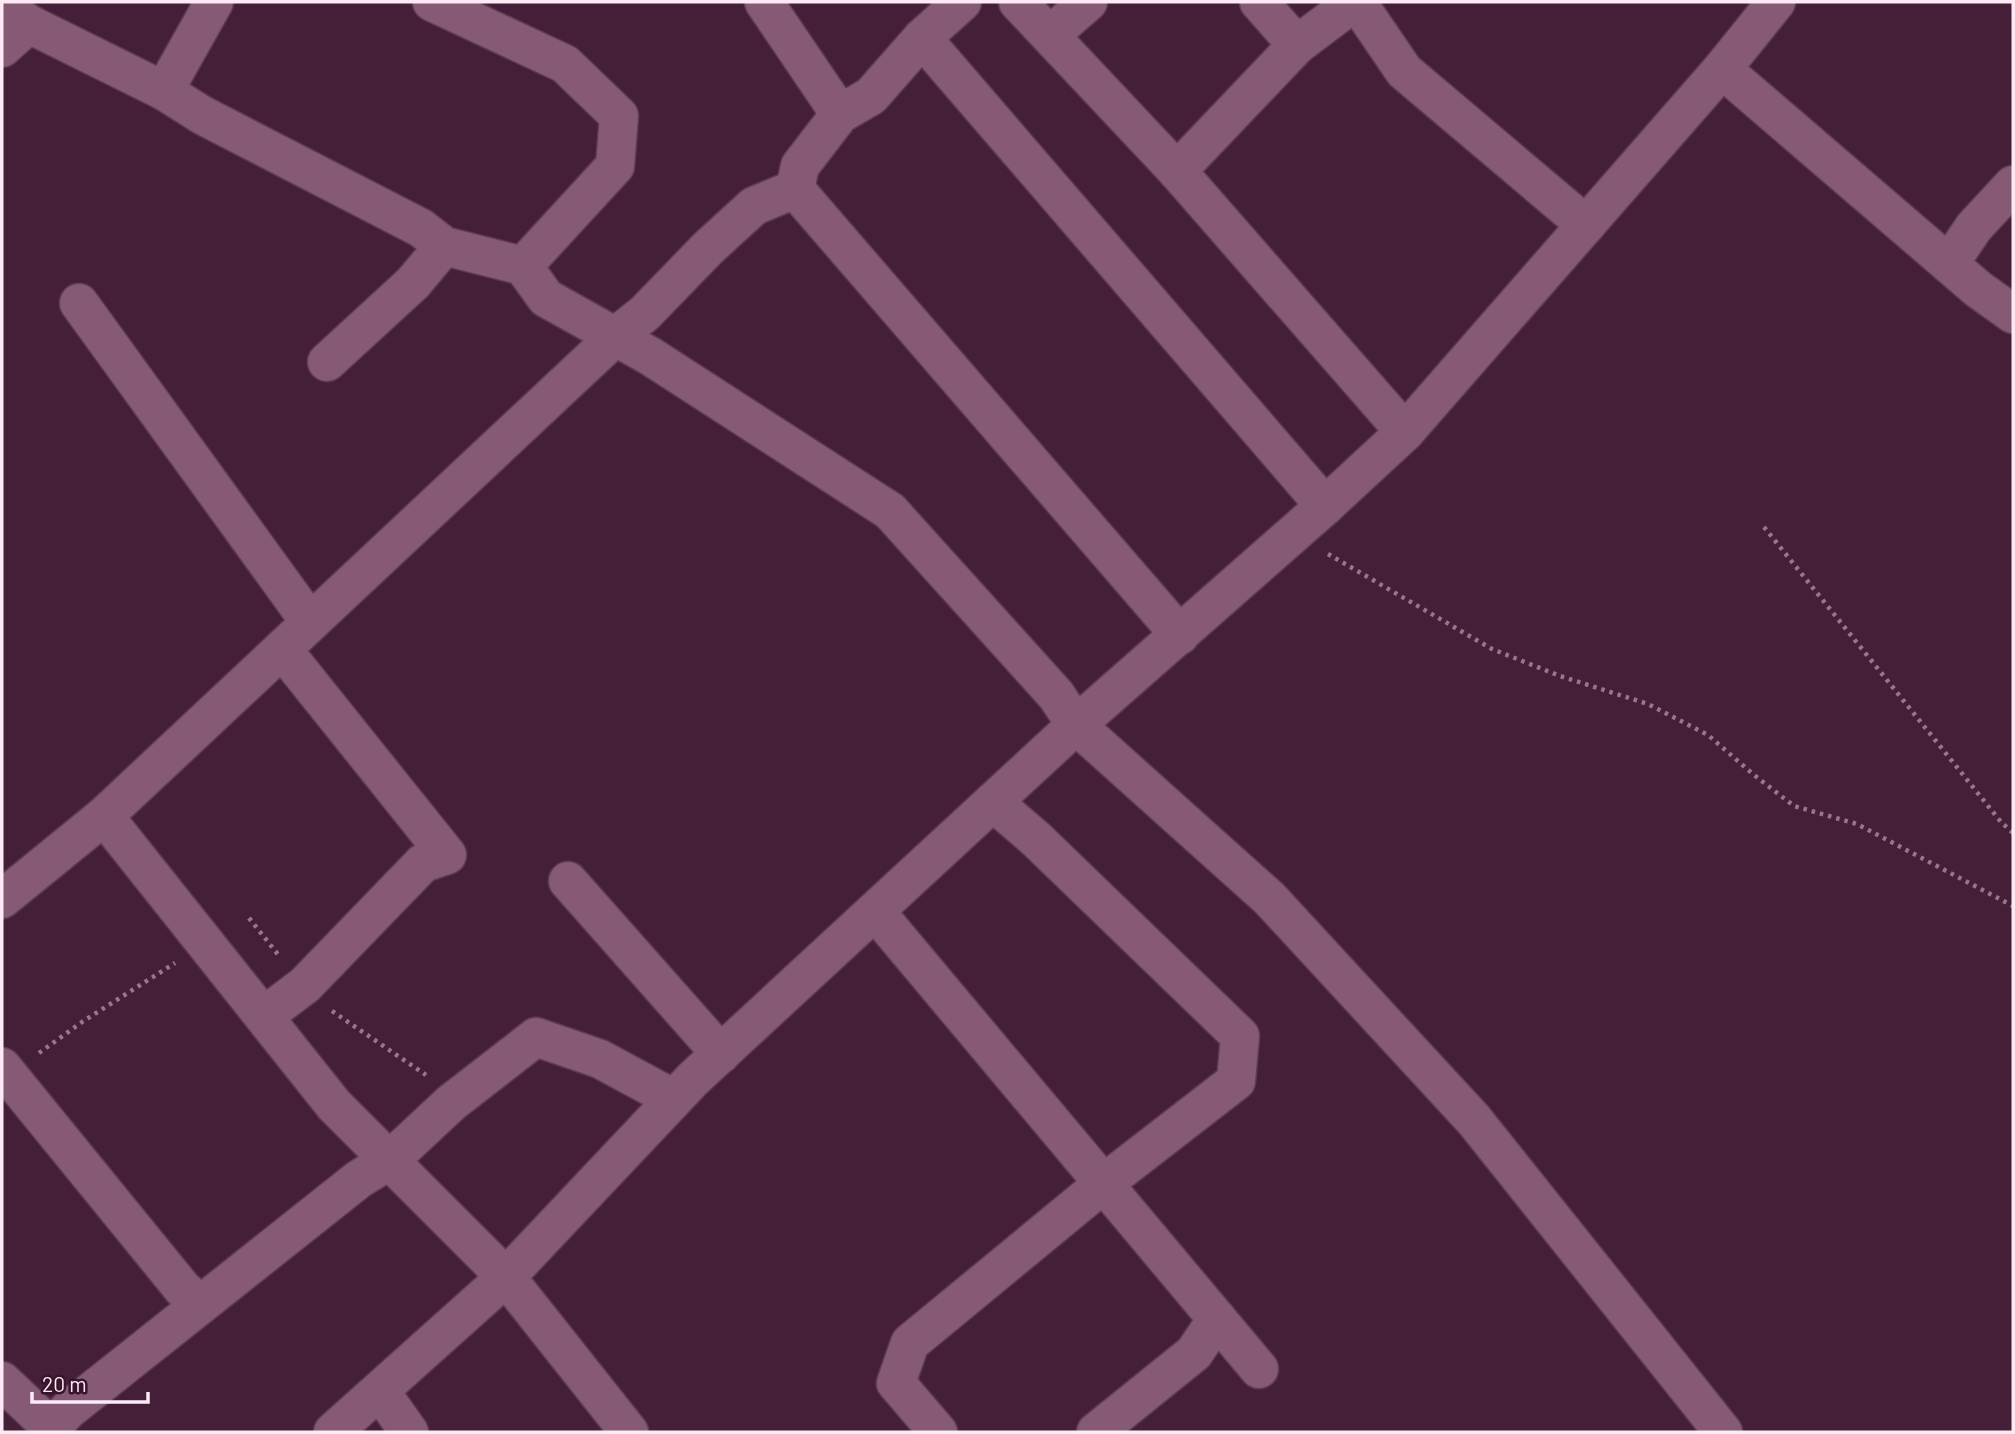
<svg xmlns="http://www.w3.org/2000/svg" width="2015" height="1434" font-family="Barlow,sans-serif">
<style>
.lines{fill:none;stroke-linecap:round;stroke-linejoin:round}
.street-casing{stroke:#5c3c51;stroke-width:41}
.secondary-casing{stroke:#5c3c51;stroke-width:41}
.path{stroke:#96788a;stroke-width:4.5;stroke-dasharray:3.5 5;stroke-linecap:butt}
.street{stroke:#865974;stroke-width:38}
.secondary{stroke:#865974;stroke-width:38}
</style>
<rect width="100%" height="100%" fill="#451e37"/>
<g class="lines">
<defs>
<g id="street">
<polyline points="432,2 565,64 619,116 615,166 523,266"/>
<polyline points="764,2 840,114"/>
<polyline points="1018,2 1177,171 1405,432"/>
<polyline points="1259,2 1297,45"/>
<polyline points="1357,2 1404,71 1586,225"/>
<polyline points="2,5 29,24 164,91 202,115 421,228 444,246 523,266 546,298 650,356 890,511 1056,695 1076,725 1269,898 1474,1120 1723,1432"/>
<polyline points="1050,35 1088,2"/>
<polyline points="922,38 1325,506"/>
<polyline points="2,48 29,24"/>
<polyline points="1722,69 1978,289 2013,314"/>
<polyline points="164,91 214,2"/>
<polyline points="1177,171 1297,45 1354,2"/>
<polyline points="795,189 1180,635"/>
<polyline points="1949,264 1974,227 2013,185"/>
<polyline points="79,303 310,622"/>
<polyline points="327,362 413,283 444,246"/>
<polyline points="104,816 334,1105 506,1277 629,1432"/>
<polyline points="568,881 721,1054"/>
<polyline points="2,899 104,816 616,336 645,313 708,248 754,206 795,189 800,166 840,114 871,96 922,38 962,2"/>
<polyline points="875,911 1259,1369"/>
<polyline points="264,1016 305,985 423,863 447,855 282,649"/>
<polyline points="2,1067 182,1288 200,1305"/>
<polyline points="2,1381 56,1432"/>
<polyline points="380,1391 409,1432"/>
<polyline points="51,1428 68,1410 359,1179 390,1160 451,1103 536,1037 600,1059 674,1099"/>
<polyline points="938,1432 896,1383 910,1343 1103,1184 1236,1081 1240,1036 1036,839 993,802"/>
<polyline points="1096,1432 1194,1353 1217,1319"/>
</g>
<polyline id="secondary" points="333,1432 506,1277 693,1079 1076,725 1325,506 1405,432 1722,69 1776,2"/>
</defs>
<use href="#street" class="street-casing"/>
<use href="#secondary" class="secondary-casing"/>
<g class="path">
<polyline points="1764,527 2001,822 2013,833"/>
<polyline points="1328,554 1492,649 1560,676 1648,704 1708,735 1754,775 1794,806 1857,824 2013,906"/>
<polyline points="249,918 280,957"/>
<polyline points="332,1011 426,1075"/>
<polyline points="39,1053 82,1022 175,963"/>
</g>
<use href="#street" class="street"/>
<use href="#secondary" class="secondary"/>
</g>
<rect width="2015" height="1434" fill="none" stroke="#fcebf4" stroke-width="7"/>
<path d="M32 1392v10h116v-10" fill="none" stroke="#fcebf4" stroke-width="3.5"/>
<text x="42" y="1392" font-size="21" fill="#fcebf4" stroke="#3a142d" stroke-width="5" paint-order="stroke">20 m</text>
</svg>
